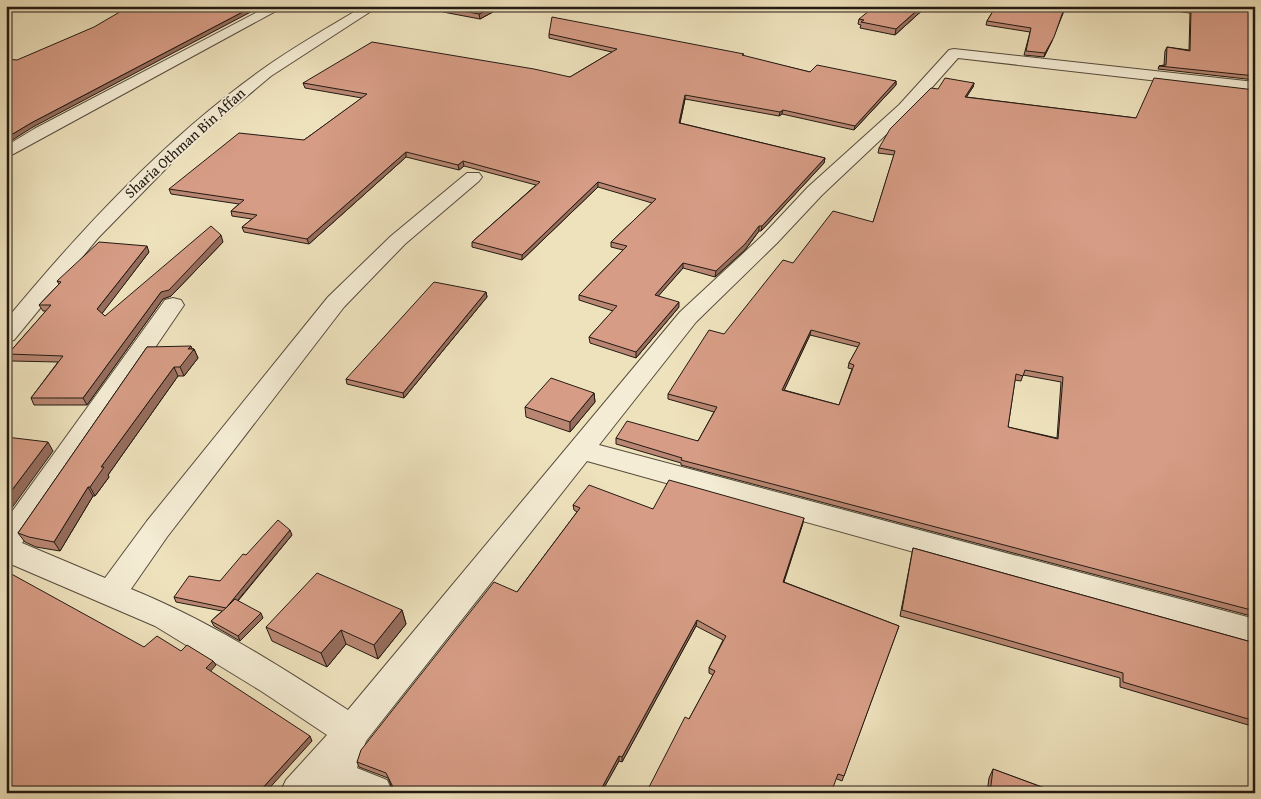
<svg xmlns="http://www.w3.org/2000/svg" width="1261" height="799" font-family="'Gentium Book Plus',serif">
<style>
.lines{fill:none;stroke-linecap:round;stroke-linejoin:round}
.street-casing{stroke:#564c3d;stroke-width:2}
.street{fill:#f4ecd4;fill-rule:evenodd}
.wall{fill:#b88672;stroke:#231a12;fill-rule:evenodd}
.shaded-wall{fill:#966d5d;stroke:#231a12}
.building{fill:#d69c85;stroke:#231a12;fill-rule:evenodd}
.labels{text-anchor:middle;stroke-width:4;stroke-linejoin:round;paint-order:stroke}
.far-street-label{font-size:15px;fill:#231a12;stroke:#f4ecd4}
</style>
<rect width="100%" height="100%" fill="#eee2bd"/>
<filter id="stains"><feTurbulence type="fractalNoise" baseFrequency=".004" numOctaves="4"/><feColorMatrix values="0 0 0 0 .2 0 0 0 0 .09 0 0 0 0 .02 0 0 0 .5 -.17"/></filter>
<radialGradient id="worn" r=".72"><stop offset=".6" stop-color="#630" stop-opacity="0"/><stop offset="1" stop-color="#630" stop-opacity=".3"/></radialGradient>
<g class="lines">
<defs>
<g id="street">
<polygon points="269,6 285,6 6,158 6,146 34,129"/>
<path d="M 364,6 L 379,6 L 271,76 L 190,144 L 98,238 L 14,340 L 6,342 L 6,320 C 82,228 164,140 260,71 C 293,47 329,27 364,6 Z"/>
<path d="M 954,49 L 1255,82 L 1255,92 L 958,58 L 911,111 L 822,195 L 777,243 L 696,322 L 599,445 L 1255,619 L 1255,647 L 587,461 L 366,741 L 357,768 L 387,780 L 393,793 L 330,793 L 325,791 L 323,793 L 280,793 L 286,780 L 327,735 L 261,691 L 155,626 L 6,562 L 6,520 L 165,300 L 173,298 L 181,300 L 184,305 L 22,543 L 105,578 L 147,521 L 328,297 L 391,236 L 467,173 L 479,173 L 482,177 L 479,181 L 405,244 L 344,307 L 167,537 L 131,589 C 208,620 278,665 348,710 L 680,312 L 763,235 L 808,187 L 899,105 L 949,50 Z"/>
</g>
</defs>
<use href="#street" class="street-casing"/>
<use href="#street" class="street"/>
</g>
<g class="wall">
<polygon points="425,6 504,6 480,19 443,12 443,10"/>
<polygon points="927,6 895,35 860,28 861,25 858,24 859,19"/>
<polygon points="996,6 1052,41 1044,57 1024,55 1030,32 986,25 987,21"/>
<polygon points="1182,6 1255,6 1255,80 1158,69 1159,66 1164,65 1165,51 1167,47 1189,50 1190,13 1182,12"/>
<polygon points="549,34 743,56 810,72 896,81 896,85 854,130 782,114 779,116 685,99 680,123 825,158 824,163 761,231 759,231 745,250 715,277 683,268 658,296 679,307 636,358 590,343 589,337 613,311 579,300 579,295 623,250 611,247 611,242 652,203 598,187 522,260 472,247 472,242 536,185 464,166 459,170 406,157 309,244 244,232 242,227 252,219 232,216 231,211 239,204 171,194 169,189 304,140 362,98 305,88 303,83 570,77 612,52 549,38"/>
<path d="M 974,83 L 973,87 L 966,97 L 1136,118 L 1255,90 L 1255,617 L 681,465 L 681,463 L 616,444 L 616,438 L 698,441 L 714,412 L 668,399 L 668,394 L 793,263 L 873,222 L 894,155 L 878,153 L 879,148 L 938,89 ZM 810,335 L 858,347 L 849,363 L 848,368 L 852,369 L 839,405 L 784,390 ZM 1023,375 L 1061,382 L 1057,438 L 1008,427 L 1015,380 L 1021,381 Z"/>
<polygon points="223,242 171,296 163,299 87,405 34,405 31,398 58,362 12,361 8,354 46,311 43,311 39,305 59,284 57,281 149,252 102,313 105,316"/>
<polygon points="486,292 487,297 404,398 347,384 346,379"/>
<polygon points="147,347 194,349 198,358 184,376 178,376 108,475 109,477 95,496 93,496 60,551 36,547 25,542 18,533"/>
<polygon points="594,393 595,402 570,432 526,417 525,407"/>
<polygon points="573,505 653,509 803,523 784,582 899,626 842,781 689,719 713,675 709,673 709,668 723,640 696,626 622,762 619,761 601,793 391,793 390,790 392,788 388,778 359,767 357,762 517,592 577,512 574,510"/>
<polygon points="292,535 238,601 263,618 240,641 214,626 211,621 222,611 176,602 174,597 220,581 246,555"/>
<polygon points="913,548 1255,643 1255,727 1120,687 1120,678 900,616"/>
<polygon points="402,610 406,624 378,659 346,644 327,667 272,641 266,627"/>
<polygon points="993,769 1058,793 987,793 989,778"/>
</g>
<g class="shaded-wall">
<polygon points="254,6 262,6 33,127 6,144 6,138 31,123"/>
<polygon points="495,6 504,6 480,19 479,14"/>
<polygon points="922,6 927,6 895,35 896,29"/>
<polygon points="1066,6 1052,41 1044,57 1045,53"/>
<polygon points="896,81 896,85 854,130 855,126"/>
<polygon points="974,83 973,87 964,101 965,97"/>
<polygon points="685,95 685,99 679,127 679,123"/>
<polygon points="783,110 782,114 779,116 780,112"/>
<polygon points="406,152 406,157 309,244 307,239"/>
<polygon points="825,158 824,163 761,231 762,226"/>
<polygon points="463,161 464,166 459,170 458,165"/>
<polygon points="598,182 598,187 522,260 522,255"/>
<polygon points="759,226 759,231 745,250 715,277 716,271"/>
<polygon points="221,235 223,242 171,296 163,299 87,405 83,398 161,292"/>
<polygon points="147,246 149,252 101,315 97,309"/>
<polygon points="683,263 683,268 655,300 655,295"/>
<polygon points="486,292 487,297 404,398 403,393"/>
<polygon points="679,302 679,307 636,358 636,352"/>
<polygon points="811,330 810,335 782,395 782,390"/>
<polygon points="191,346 193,351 194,349 198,358 184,376 180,367 188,349"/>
<polygon points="174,367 178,376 108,475 109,477 95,496 90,487 101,467"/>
<polygon points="594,393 595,402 570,432 570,422"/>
<polygon points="48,442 53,451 6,516 6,498"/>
<polygon points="88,487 93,496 60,551 54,542"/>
<polygon points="804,518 803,523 782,587 783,582"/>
<polygon points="290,530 292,535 228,612 226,608"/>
<polygon points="402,610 406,624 378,659 374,645"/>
<polygon points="261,613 263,618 240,641 238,636"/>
<polygon points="697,620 696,626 622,762 622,757"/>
<polygon points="341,630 346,644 327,667 321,653"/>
<polygon points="213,661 216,665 209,673 206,668"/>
<polygon points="310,736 312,741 265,793 258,793"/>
<polygon points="619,756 619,761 601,793 599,793"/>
</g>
<g class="building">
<polygon points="130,6 254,6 31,123 6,138 6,59 17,60 94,27"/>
<polygon points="444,6 495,6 479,14 442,7"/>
<polygon points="875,6 922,6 896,29 861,22 864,20 859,19"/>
<polygon points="996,6 1065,6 1054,37 1045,53 1026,51 1031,28 987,21"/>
<polygon points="1184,6 1255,6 1255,76 1159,66 1166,65 1167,47 1190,51 1191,10 1184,9"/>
<polygon points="552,17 744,54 742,55 810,72 817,65 896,81 855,126 783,110 780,112 685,95 679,123 825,158 762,226 759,226 745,244 716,271 683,263 655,295 679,302 636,352 589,337 617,306 579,295 627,246 611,242 656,199 598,182 522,255 472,242 540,182 463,161 458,165 406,152 307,239 242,227 257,215 231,211 244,200 169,189 239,133 304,140 367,94 303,83 372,42 534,69 570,77 617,49 549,34"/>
<path d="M 945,78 L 974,83 L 965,97 L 1136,118 L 1154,78 L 1255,90 L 1255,611 L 681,460 L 682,458 L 616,438 L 627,421 L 698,441 L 717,407 L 668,394 L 709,330 L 724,334 L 783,260 L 793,263 L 833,211 L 873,222 L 895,151 L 879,148 L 890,129 L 931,88 L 938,89 ZM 811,330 L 860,343 L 849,363 L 854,365 L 839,405 L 782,390 ZM 1025,370 L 1063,377 L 1058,439 L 1008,427 L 1016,374 L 1023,376 Z"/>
<polygon points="211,226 221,235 169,290 161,292 83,398 31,398 63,356 8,354 51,305 39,305 61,282 57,281 99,242 147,246 97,309 105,316"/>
<polygon points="434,282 486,292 403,393 346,379"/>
<polygon points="191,346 188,349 194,349 180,367 174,367 101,467 104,467 90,487 88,487 54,542 29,537 18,533 147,347"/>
<polygon points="551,378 594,393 570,422 525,407"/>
<polygon points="6,437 48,442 6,498"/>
<polygon points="669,480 804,518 783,582 899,626 844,776 838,774 831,793 646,793 685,717 689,719 715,671 709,668 726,636 697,620 622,757 619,756 599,793 395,793 390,790 393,787 386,773 357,762 361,750 494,582 517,592 580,508 573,505 589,485 653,509"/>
<polygon points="278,520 290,530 226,608 235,599 261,613 238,636 211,621 226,608 174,597 189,576 220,581 243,554 246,555"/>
<polygon points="913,548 1255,643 1255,721 1123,682 1123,673 902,610"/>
<polygon points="6,571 144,647 157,636 181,651 187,645 213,661 206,668 310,736 258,793 6,793"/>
<polygon points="317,573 402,610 374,645 341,630 321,653 266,627"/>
<polygon points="993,769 1058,793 990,793"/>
<polygon points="1116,790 1123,793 1115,793"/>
</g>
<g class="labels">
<g class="far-street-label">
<text transform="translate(185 143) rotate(-42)" y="5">Sharia Othman Bin Affan</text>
</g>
</g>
<rect width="1261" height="799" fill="none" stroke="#eee2bd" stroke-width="25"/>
<rect x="8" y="8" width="1246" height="784" fill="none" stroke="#231a12" stroke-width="2.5"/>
<rect x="12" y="12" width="1236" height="774" fill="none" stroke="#231a12"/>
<rect width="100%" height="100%" filter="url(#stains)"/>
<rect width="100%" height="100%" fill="url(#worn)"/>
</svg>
